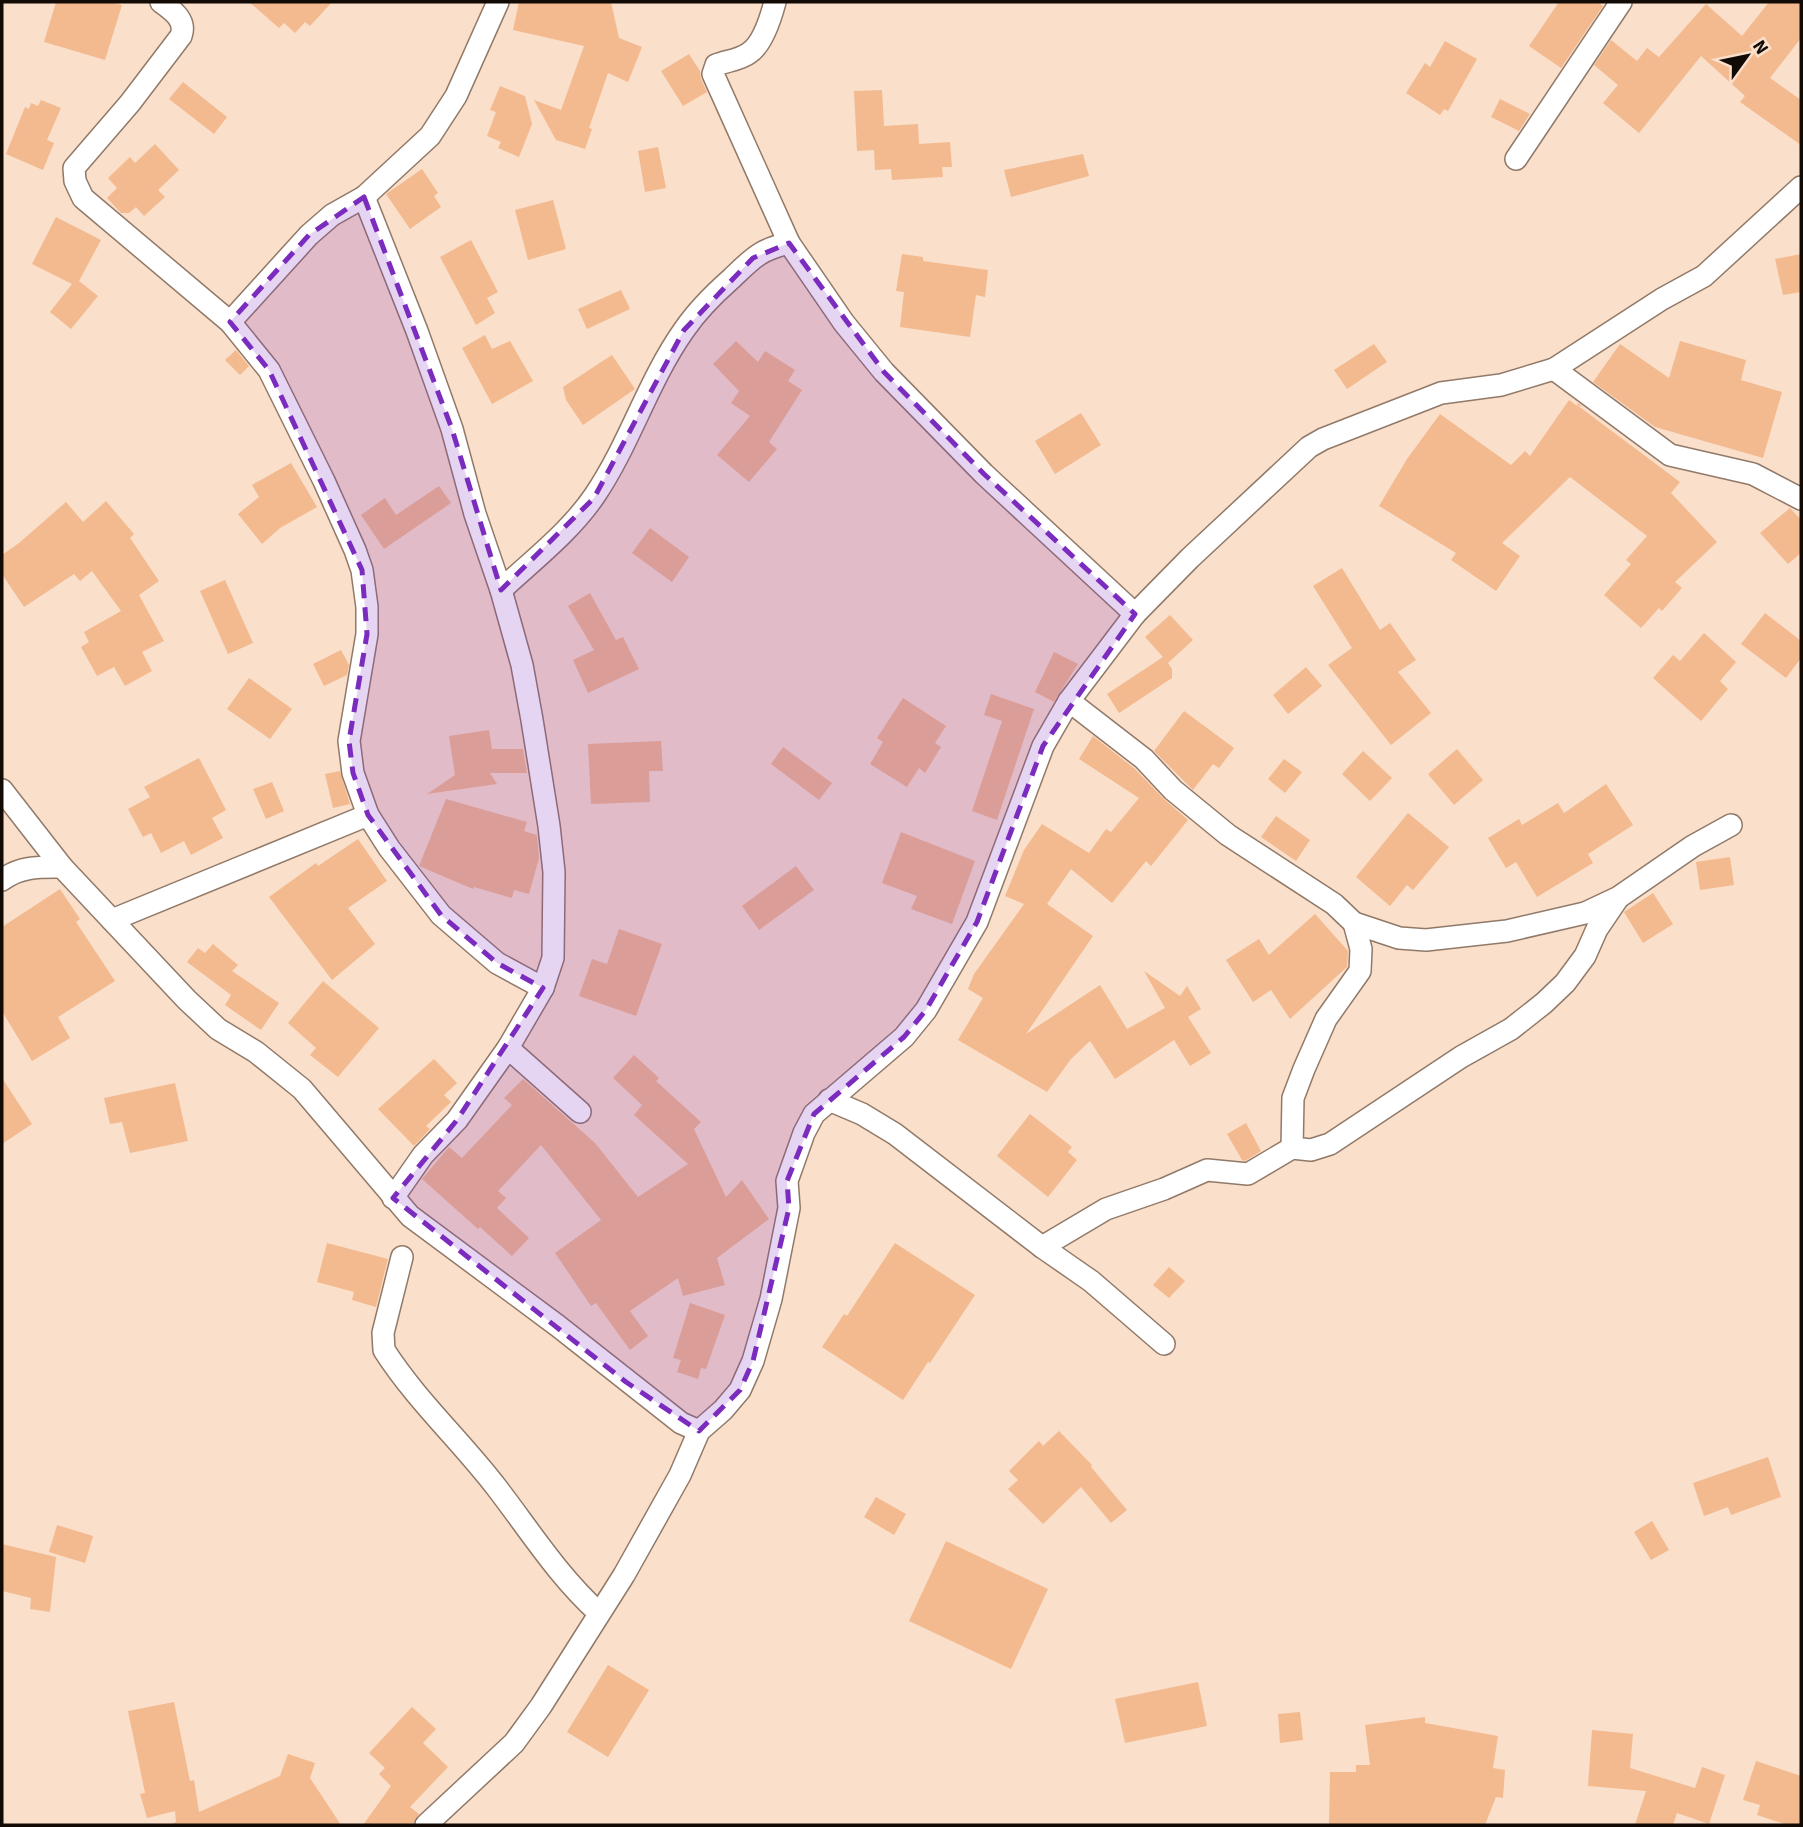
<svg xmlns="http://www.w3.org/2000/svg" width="1803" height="1827" font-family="'Source Sans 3',sans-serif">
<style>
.building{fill:#f3ba8f}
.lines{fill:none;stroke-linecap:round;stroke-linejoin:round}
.minor-casing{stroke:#917968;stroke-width:24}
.minor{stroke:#fff;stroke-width:21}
.marked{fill:#7b2cbf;fill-opacity:0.2;stroke:#7b2cbf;stroke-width:5;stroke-dasharray:14 9;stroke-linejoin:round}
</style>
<rect width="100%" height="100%" fill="#fadfcb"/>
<g class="building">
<polygon points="56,2 110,2 122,5 105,60 44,42"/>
<polygon points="249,2 332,2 310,26 305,22 295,33 284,23 279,28"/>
<polygon points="519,2 611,2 619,38 642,47 628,82 608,73 589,128 592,129 585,149 556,140 534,100 561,110 584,46 513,30"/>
<polygon points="1559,2 1597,2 1603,6 1561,68 1529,46"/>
<polygon points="1769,2 1801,2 1801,38 1770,78 1801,100 1801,145 1740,102 1745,96 1701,56 1639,133 1603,103 1618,85 1594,65 1611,40 1637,61 1647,48 1659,57 1706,4 1742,36"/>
<polygon points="1445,41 1477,59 1448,111 1444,109 1440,115 1406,93 1425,63 1430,67"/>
<polygon points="689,54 700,71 701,79 707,92 683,106 661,71"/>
<polygon points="183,82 227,117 214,134 169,99"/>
<polygon points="500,86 525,96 532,124 519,157 498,148 501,142 487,136 496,112 490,110"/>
<polygon points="882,90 884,126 918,124 919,144 950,142 952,167 942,167 943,177 892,180 891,169 875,170 874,150 857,151 854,91"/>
<polygon points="1500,99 1530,114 1519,131 1491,117"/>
<polygon points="41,100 61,108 47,140 54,143 43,170 6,154 25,107 29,109 31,103 38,106"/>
<polygon points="155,144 179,170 158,190 165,197 144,216 136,207 129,213 121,213 107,198 117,188 108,178 130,157 135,163"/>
<polygon points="658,147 666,188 645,192 638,151"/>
<polygon points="1083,154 1089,176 1011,197 1004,170"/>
<polygon points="422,169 438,193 434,196 441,207 410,229 386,194"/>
<polygon points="553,200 566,249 528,260 515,210"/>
<polygon points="56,217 101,240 79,281 98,296 71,329 50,312 72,284 32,264"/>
<polygon points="471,240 498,292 487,298 495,313 476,325 440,257"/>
<polygon points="902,254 923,257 923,261 988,270 985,297 976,295 970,337 900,327 904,292 896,291"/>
<polygon points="1801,254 1801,292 1783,295 1775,259"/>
<polygon points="621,290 630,309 587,329 578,309"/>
<polygon points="485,335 492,349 510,341 533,381 492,404 462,348"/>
<polygon points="736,341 758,362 765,351 795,370 788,381 802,390 769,442 777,449 749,482 717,455 750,416 731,403 739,391 713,364"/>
<polygon points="1680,341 1746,360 1741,380 1782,392 1763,458 1655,427 1593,382 1620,344 1669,378"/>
<polygon points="1374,344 1387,362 1347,389 1334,370"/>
<polygon points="236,350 249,366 240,375 225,360"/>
<polygon points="612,355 635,389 583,425 566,400 563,387"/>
<polygon points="1569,400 1577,406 1578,403 1583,407 1577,405 1680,482 1671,493 1717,542 1675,582 1682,588 1662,611 1659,608 1641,628 1604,595 1631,564 1626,560 1647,536 1570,477 1502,543 1520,556 1496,591 1451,560 1456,553 1379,506 1407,459 1440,414 1511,465 1525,451 1530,456"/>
<polygon points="1081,413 1101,445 1055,474 1035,441"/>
<polygon points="291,463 317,507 280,528 262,544 238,514 259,497 252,485"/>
<polygon points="439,486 451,503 384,549 361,515 385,498 396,515"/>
<polygon points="106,501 134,534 130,538 159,581 139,595 164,641 142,652 152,671 125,686 114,667 97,676 81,647 89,642 84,632 121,611 92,571 80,581 74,574 24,607 2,574 2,555 19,543 66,502 83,522"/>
<polygon points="1790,508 1801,520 1801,553 1788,564 1760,533"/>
<polygon points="650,528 689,557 672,582 632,553"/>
<polygon points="1342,568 1380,630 1390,623 1416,660 1398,672 1431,713 1391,745 1328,665 1352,648 1313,586"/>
<polygon points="225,580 253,643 228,654 200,591"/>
<polygon points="590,593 616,640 623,637 639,669 588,693 573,660 594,650 568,606"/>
<polygon points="1765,613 1801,641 1801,658 1786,678 1741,644"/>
<polygon points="1170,615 1193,640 1168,663 1172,669 1172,678 1119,713 1107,694 1163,657 1145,637"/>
<polygon points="1704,633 1736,662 1720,681 1728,689 1701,721 1653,678 1673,655 1680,661"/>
<polygon points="341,650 349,665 347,675 324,686 313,664"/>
<polygon points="1054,652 1078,664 1054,702 1035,692"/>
<polygon points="1306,667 1322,686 1288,714 1273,695"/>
<polygon points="249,678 292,709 270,739 227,709"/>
<polygon points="991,694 1034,709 997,820 972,811 1002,721 984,715"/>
<polygon points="903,698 946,726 935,743 941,747 925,773 919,768 907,787 870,764 883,742 877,738"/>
<polygon points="1184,711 1234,748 1219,768 1213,764 1193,790 1154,751"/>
<polygon points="489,730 492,749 523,749 527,773 490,773 497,784 427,794 455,775 449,736"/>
<polygon points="1093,736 1135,769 1164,799 1188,820 1151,866 1146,861 1112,903 1071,869 1047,904 1093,936 1026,1034 1100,985 1127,1029 1165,1008 1144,971 1180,996 1187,986 1201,1009 1188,1017 1211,1053 1190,1066 1174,1040 1115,1079 1090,1041 1071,1059 1047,1092 958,1040 983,998 968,989 974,974 1024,904 1005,896 1024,850 1042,824 1089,853 1106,829 1111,832 1139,798 1079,759"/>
<polygon points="661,741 663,771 649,771 650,802 591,804 588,744"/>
<polygon points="783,747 832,783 819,800 771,764"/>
<polygon points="1457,749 1483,780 1454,805 1428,774"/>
<polygon points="1363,751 1392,778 1370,801 1342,774"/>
<polygon points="199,758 226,810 212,818 223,838 191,855 184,841 161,853 151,833 143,837 128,809 150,797 144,787"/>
<polygon points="1284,759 1302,772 1285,793 1268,779"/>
<polygon points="340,771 350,804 333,808 325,774"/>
<polygon points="272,782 284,811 266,819 253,789"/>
<polygon points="1606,784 1633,825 1588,854 1593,863 1537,897 1516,862 1506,868 1488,838 1519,819 1522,825 1558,803 1564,813"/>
<polygon points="446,799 527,822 524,831 537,835 539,858 529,894 514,890 512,898 474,887 473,889 419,866"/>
<polygon points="1408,813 1449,847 1413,890 1407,885 1390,906 1356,877"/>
<polygon points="1276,816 1310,840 1296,861 1261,837"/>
<polygon points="901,832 975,861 952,924 911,909 917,896 882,883"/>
<polygon points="358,839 387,881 348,908 375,944 332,980 269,897 316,863 318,866"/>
<polygon points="1730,857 1734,885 1700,890 1696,862"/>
<polygon points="796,866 814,890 759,930 742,906"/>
<polygon points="60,889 80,919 76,922 115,981 58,1017 70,1038 32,1061 2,1011 2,927"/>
<polygon points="1653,893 1673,924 1643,943 1624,912"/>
<polygon points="1315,914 1348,951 1347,967 1290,1019 1271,990 1253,1002 1226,960 1259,939 1269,955"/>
<polygon points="619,929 662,944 636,1016 579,996 592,959 607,964"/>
<polygon points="213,944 238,965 232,971 279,1003 261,1030 225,1005 231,995 187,962 198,948 205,953"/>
<polygon points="323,981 379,1028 338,1077 310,1055 316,1048 288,1023"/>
<polygon points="634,1055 659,1078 656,1081 701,1122 694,1129 726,1197 742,1180 769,1219 717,1258 725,1285 683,1296 678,1278 630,1311 648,1336 630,1350 596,1303 591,1306 555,1253 601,1220 541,1145 498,1191 506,1198 497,1208 529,1238 512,1256 480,1227 478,1229 422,1179 449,1147 462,1158 512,1105 504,1098 523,1079 595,1143 638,1197 688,1164 634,1115 642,1105 613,1078"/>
<polygon points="434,1059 457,1083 444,1095 451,1102 426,1126 430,1129 414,1146 378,1109"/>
<polygon points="2,1078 32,1124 2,1144"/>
<polygon points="175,1083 188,1141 130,1153 122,1122 110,1124 104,1098"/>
<polygon points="1030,1114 1072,1147 1068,1152 1077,1160 1048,1197 997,1156"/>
<polygon points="1246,1123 1261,1151 1245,1161 1242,1160 1227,1134"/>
<polygon points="327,1243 388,1259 376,1307 352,1300 354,1292 317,1282"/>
<polygon points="895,1243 975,1295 930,1363 928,1362 903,1400 822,1347 844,1314 847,1316"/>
<polygon points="1169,1267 1185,1281 1169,1298 1153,1285"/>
<polygon points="690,1303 725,1315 706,1369 701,1368 698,1379 677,1372 681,1360 673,1358"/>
<polygon points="1059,1431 1092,1465 1091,1467 1127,1510 1111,1523 1081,1487 1043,1524 1008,1489 1018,1480 1009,1471 1039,1441 1043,1446"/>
<polygon points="1768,1457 1781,1497 1731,1515 1728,1507 1704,1516 1693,1483"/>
<polygon points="876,1497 906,1514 894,1535 864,1517"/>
<polygon points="1652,1521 1669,1550 1651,1560 1634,1532"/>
<polygon points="57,1525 93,1536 85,1563 49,1552"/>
<polygon points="946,1541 1048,1589 1011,1669 909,1621"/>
<polygon points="2,1544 56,1557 50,1612 30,1609 31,1598 2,1591"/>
<polygon points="608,1665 649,1690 608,1757 567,1732"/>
<polygon points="1198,1682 1207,1726 1125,1743 1115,1699"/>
<polygon points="174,1702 190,1781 194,1780 199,1812 280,1776 288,1754 315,1763 310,1778 341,1825 169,1825 176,1822 175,1811 147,1818 140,1794 145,1793 128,1711"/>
<polygon points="412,1707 436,1729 423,1743 448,1767 410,1807 419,1814 413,1825 363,1825 391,1786 379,1774 385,1768 369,1753"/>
<polygon points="1300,1712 1303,1740 1280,1743 1278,1714"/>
<polygon points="1425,1717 1425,1723 1498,1736 1493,1768 1505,1770 1503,1798 1496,1797 1485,1825 1329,1825 1330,1772 1356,1772 1356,1765 1370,1765 1365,1725"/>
<polygon points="1592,1730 1633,1734 1630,1768 1695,1788 1702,1767 1725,1775 1709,1824 1677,1813 1673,1825 1635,1825 1646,1791 1588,1786"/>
<polygon points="1756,1761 1801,1776 1801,1825 1788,1825 1757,1815 1760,1805 1743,1800"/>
</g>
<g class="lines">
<defs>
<g id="minor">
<path d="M 161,2 C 172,10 187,20 181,36 L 130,103 L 74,168 L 75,181 L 83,198 L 230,322 L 269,370 L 324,481 L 355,550 L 362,570 L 367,607 L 367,634 L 349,741 L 353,773 L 368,815 L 389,848 L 441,915 L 497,963 L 543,988"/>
<path d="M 775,2 C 771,17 763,44 749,53 C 740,60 726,61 716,65 L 713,74 L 789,243 L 844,323 L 884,372 L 984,474 L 1135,614"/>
<polyline points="1516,159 1621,2"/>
<polyline points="364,197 417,331 452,429 475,514 501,590 522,665 532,720 549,826 554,872 553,958 543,988 508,1048 457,1120 423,1155 393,1198"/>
<polyline points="230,322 309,235 332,215 364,197 430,136 456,96 498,2"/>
<polyline points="1554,369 1670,455 1753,474 1801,499"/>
<path d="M 501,590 C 533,560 571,531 595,495 C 630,443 648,381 684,330 C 697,311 714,294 731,279 C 753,258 759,250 789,243"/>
<polyline points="1069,701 1144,759 1173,790 1228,835 1334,904 1354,923 1399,938 1426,940 1507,931 1585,913 1619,897 1693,846 1731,825"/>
<polyline points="2,790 62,867 187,1000 218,1029 256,1052 302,1089 410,1216 558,1326 681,1423 699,1431"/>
<path d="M 2,880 C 20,866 40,867 62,867"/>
<polyline points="112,920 368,815"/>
<polyline points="508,1048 580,1112"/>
<polyline points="829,1100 862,1114 895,1134 1042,1247 1091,1281 1164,1344"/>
<polyline points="1292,1148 1293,1098 1304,1069 1326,1019 1360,971 1361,949 1354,923"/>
<polyline points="1042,1247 1106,1209 1164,1189 1207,1170 1248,1174 1292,1148 1311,1150 1330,1144 1461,1057 1511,1029 1544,1003 1565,983 1585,956 1597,929 1618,898"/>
<path d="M 402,1257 L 383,1333 L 384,1350 C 416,1400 461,1441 497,1488 C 530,1531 558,1576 599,1613"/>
<polyline points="426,1825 514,1743 541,1706 624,1575 680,1475 699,1431 723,1410 740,1390 753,1361 771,1299 789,1208 787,1181 804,1133 814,1114 904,1037 926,1010 977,922 1043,746 1069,701 1135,614 1190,558 1309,447 1323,439 1441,393 1501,385 1554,369 1662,299 1704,276 1801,187"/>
</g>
</defs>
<use href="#minor" class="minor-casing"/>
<use href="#minor" class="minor"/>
</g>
<path class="marked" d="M 364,197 L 452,429 L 501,590 L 594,498 L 684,330 L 753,258 L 789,243 L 884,372 L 984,474 L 1135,614 L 1043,746 L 977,922 L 926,1010 L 904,1037 L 814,1114 L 787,1181 L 789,1208 L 753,1361 L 740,1390 L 699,1431 L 626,1382 L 393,1198 L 457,1120 L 543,988 L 497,963 L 441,915 L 368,815 L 353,773 L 349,741 L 367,634 L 362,570 L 269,370 L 230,322 L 309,235 Z"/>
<rect width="1803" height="1827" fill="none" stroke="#120a05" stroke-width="7"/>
<g transform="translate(1747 56) rotate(57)" stroke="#fadfcb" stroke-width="5" paint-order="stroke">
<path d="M0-5L12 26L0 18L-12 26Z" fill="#120a05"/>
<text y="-10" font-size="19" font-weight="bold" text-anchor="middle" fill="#120a05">N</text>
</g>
</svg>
